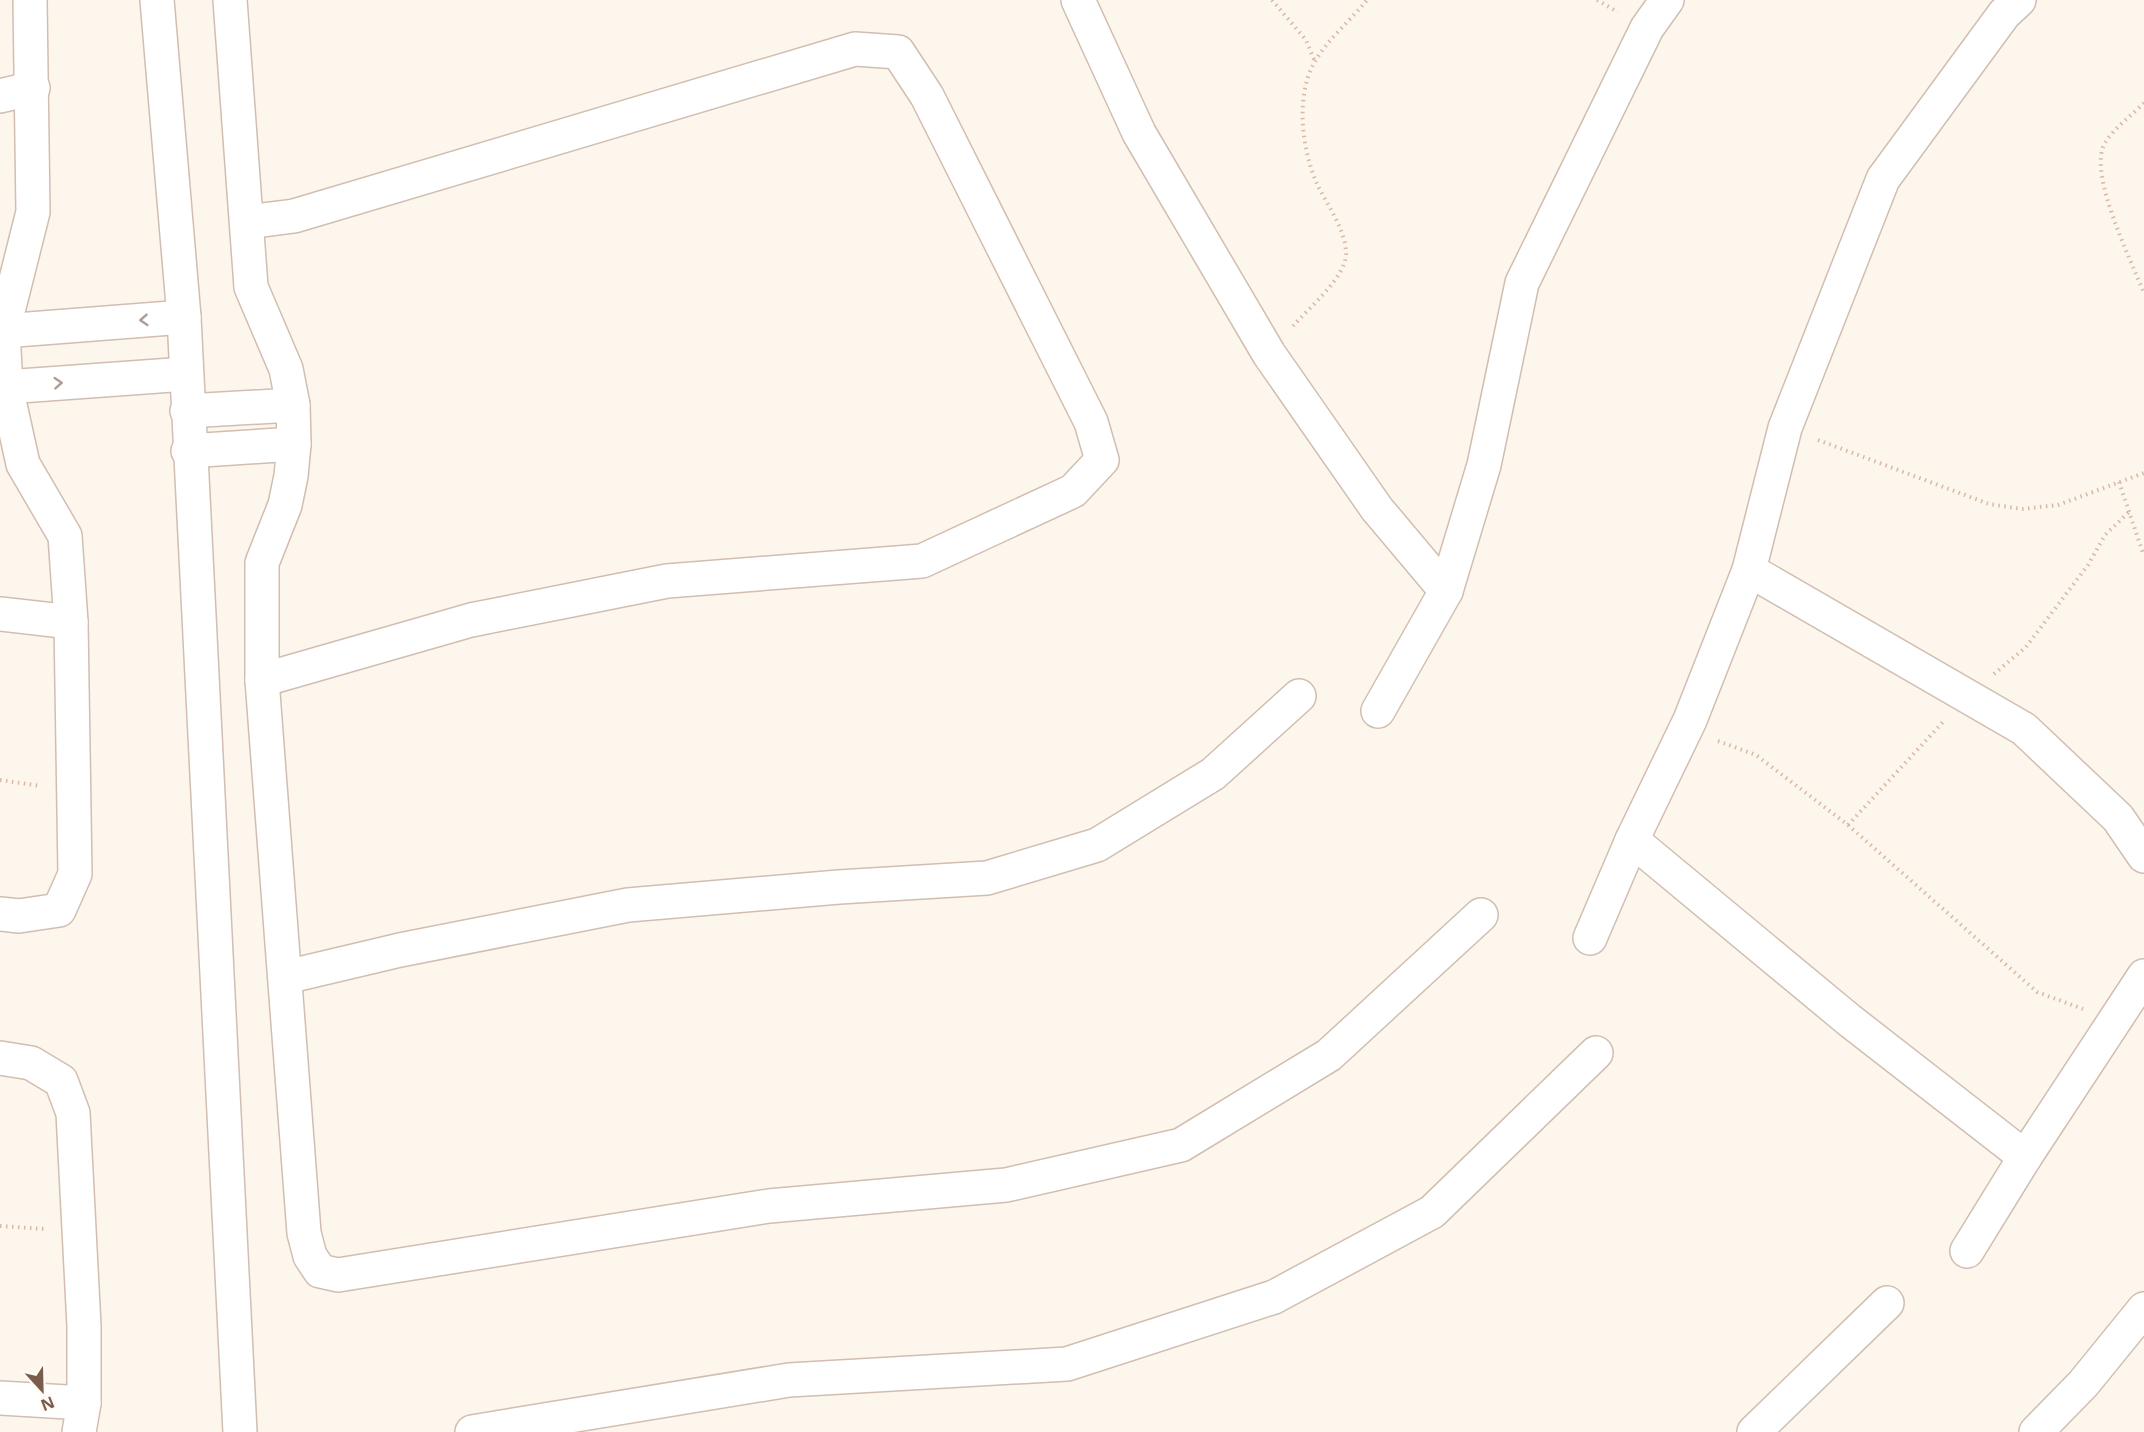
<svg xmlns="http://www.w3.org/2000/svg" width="2144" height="1432" font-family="'Open Sans',sans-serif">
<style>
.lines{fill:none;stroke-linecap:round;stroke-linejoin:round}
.minor-casing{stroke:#d1beb0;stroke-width:36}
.path{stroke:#d9b8a5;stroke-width:4;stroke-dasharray:1.5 4.5;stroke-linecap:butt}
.minor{stroke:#fff;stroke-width:33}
.oneway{stroke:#af9d94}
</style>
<rect width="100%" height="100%" fill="#fdf6ec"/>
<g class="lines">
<defs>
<g id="minor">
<polyline points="157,0 184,317 240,1432"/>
<polyline points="230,0 251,287 286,369 293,405 294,444 291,476 285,505 262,563 262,680 304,1233 310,1256 320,1271 338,1275 769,1206 1006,1185 1181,1145 1329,1055 1481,915"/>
<polyline points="1078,0 1139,133 1269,354 1377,509 1446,591"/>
<polyline points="0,96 33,88"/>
<polyline points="247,222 294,216 855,49 898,52 927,96 1091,422 1102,460 1073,491 922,561 667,581 471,620 262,680"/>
<polyline points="3,331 184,317"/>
<polyline points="6,387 186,374"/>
<polyline points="187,411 293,405"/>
<polyline points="188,451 294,444"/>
<polyline points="1749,570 2024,729 2118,818 2144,856"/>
<polyline points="0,614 71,622"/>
<polyline points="1378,711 1446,591 1484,465 1522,283 1647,28 1667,0"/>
<polyline points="1632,840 1849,1020 2025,1157"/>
<polyline points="0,914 19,916 59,910 75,874 71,622 65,536 23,464 6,387 3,331 33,212 30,0"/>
<polyline points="1590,938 1632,840 1690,720 1749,570 1785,428 1883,179 2004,14 2019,0"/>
<polyline points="286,977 400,950 628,905 839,887 987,878 1097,845 1213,774 1299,696"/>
<polyline points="0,1058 31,1063 61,1081 73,1113 84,1326 84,1403 79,1432"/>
<polyline points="1967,1251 2025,1157 2144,976"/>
<polyline points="0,1398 84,1403"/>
<polyline points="472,1432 789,1380 1067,1364 1274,1297 1432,1212 1596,1053"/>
<polyline points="1754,1432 1887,1303"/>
<polyline points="2036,1432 2083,1384 2144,1309"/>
</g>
</defs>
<use href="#minor" class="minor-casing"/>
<g class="path">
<polyline points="1272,0 1306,40 1315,62"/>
<polyline points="1597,0 1618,12"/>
<path d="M 2144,103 C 2132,115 2114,128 2105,143 C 2087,172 2131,260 2144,293"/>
<path d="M 1293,326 C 1308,309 1347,276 1346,253 C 1346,231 1328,206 1318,186 C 1302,151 1295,98 1314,63 C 1327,40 1351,20 1367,0"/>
<polyline points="1818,440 1989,504 2022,509 2058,505 2144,473"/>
<polyline points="2119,482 2144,556"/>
<polyline points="1994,674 2026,647 2088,565 2105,535 2129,512"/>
<polyline points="1718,741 1756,755 1848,825 2037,992 2083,1009"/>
<polyline points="0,780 41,786"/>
<polyline points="1848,825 1943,722"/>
<polyline points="0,1226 44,1229"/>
</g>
<use href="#minor" class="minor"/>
</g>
<defs><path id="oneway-chevron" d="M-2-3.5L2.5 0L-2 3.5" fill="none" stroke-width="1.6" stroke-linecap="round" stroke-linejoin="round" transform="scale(1.5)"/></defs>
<g class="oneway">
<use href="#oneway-chevron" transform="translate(144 320) rotate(176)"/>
<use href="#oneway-chevron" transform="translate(58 383) rotate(-4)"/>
</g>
<g transform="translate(42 1390) rotate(158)" stroke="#fffaf3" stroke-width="4.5" paint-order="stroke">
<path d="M0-4.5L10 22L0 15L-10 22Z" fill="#7a5c4d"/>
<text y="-9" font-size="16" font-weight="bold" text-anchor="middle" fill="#7a5c4d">N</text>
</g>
</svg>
